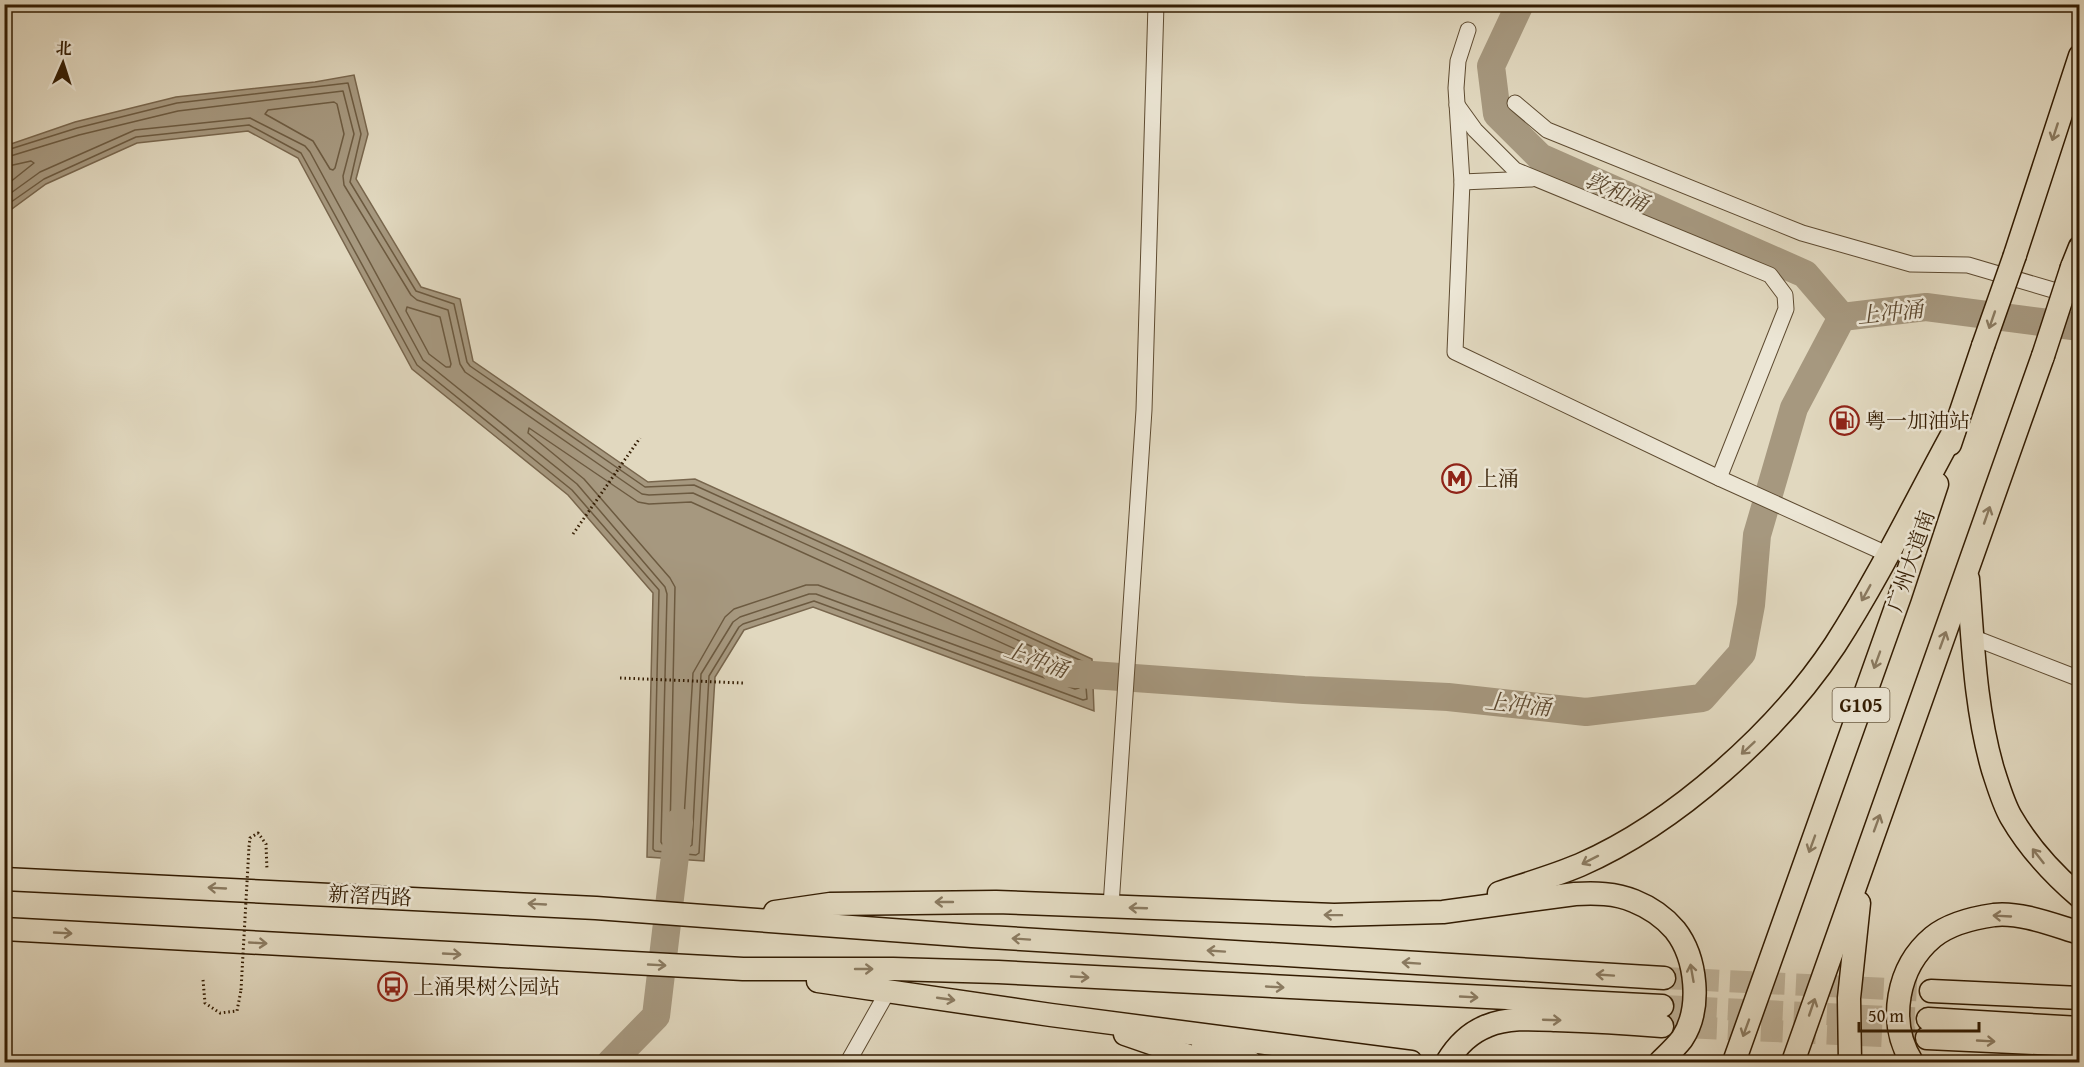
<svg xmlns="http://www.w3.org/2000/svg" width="2084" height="1067" font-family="'Gentium Book Plus','Noto Serif SC',serif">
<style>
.water{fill:#a6987f;stroke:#78664d;stroke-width:1.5}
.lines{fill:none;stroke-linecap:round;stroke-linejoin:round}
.shore{stroke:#6c5a40;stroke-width:1.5}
.river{stroke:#a6987f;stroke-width:28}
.highway-tunnel{stroke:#beb299;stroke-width:22;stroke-dasharray:22 11;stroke-linecap:butt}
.minor-casing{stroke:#5e4b31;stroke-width:17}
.highway-casing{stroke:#331c02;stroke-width:25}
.path{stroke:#331c02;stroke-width:3;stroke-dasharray:1.5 3;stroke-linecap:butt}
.minor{stroke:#ece6d5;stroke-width:15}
.highway{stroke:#e1d8bf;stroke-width:22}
.highway-bridge-casing{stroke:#331c02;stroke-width:25;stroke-linecap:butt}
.path-bridge{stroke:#331c02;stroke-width:3;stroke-dasharray:1.5 3;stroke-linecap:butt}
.highway-bridge{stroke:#e1d8bf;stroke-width:22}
.oneway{stroke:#8a7a60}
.labels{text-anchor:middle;stroke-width:5;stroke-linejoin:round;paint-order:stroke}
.shield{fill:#ece6d5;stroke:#6a5941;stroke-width:1.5}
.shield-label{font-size:20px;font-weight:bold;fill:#331c02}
.poi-label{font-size:21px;fill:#331c02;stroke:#ece6d5;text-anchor:start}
.street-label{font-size:21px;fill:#331c02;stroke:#ece6d5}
.water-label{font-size:22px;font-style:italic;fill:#5b472e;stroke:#ece6d5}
</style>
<rect width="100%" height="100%" fill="#e1d8bf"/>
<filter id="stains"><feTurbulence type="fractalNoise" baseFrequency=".00333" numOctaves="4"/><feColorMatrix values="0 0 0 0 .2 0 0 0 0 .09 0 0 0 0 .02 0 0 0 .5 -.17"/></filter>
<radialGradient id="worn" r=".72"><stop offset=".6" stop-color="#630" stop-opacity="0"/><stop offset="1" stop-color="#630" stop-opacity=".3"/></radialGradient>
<polygon class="water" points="354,75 368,134 356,179 421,287 460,299 473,361 648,482 695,479 1092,659 1094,711 813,607 744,630 715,677 704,861 647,857 653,593 568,495 412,369 298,158 248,131 137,143 46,184 5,214 5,146 75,122 176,97 315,82"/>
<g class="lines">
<g class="shore">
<polygon points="334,102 337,104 344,134 335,168 333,170 330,169 313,141 265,114 268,110"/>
<polyline points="4,151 77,128 177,103 348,83 361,134 350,182 416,291 454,304 467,362 470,366 645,487 694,485 1084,662 1087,699 1083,700 814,601 743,624 739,627 709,676 699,853 696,855 655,851 653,849 659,590 572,490 417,365 301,153 249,125 136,137 44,179 4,207"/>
<polyline points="4,158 79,135 178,111 343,91 354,134 343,176 344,185 411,295 417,300 448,310 460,364 465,372 642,494 649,495 693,493 1077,667 1079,688 1075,689 816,594 809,594 740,617 733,622 701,674 692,845 689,847 663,845 661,842 667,594 665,587 577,484 423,360 310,152 305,146 250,118 135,130 40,172 4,198"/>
<polyline points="4,167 31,161 34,163 4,187"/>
<polygon points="407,307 440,317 451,364 450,367 446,367 429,354 406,311"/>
<polygon points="529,428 638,502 649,504 691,502 1044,662 1045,666 1041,667 818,585 806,585 734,609 725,617 693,673 683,834 681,837 672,836 670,833 675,587 670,578 584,479 528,433"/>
</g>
<g class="river">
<polyline points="1520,4 1491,66 1497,114 1540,157 1805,274 1842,317"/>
<polyline points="1055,669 1064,673 1304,690 1448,697 1586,712 1702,698 1742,653 1751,605 1757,535 1794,408 1842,317 1926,307 2080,327"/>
<polyline points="611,1062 656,1016 679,822"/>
</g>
<g class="highway-tunnel">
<polyline points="1664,978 1931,991"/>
<polyline points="1662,1006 1928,1019"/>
<polyline points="1662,1026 1927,1038"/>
</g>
<defs>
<g id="minor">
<polyline points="1468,30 1458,61 1456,88 1462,182 1455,352 1719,478 1887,554"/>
<polyline points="1515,103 1547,130 1802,233 1911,264 1968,265 2080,298"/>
<polyline points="1457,105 1475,130 1515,170 1770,275 1785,295 1786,309 1719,478"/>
<polyline points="1462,182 1532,179"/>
<polyline points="1972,637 2080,679"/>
<polyline points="1111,906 1144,410 1156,4"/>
<polyline points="848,1062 888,991"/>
</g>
<g id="highway">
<polyline points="2015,255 2080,56"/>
<polyline points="2072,267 2080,247"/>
<polyline points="1950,444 1983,346"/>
<path d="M 1968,579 C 1973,643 1975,708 1993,770 C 1998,785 2003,803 2011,817 C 2029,848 2053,874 2080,897"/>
<polyline points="4,879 596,908 972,936 1664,978"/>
<path d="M 1499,893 C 1526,884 1554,876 1580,865 C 1676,823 1778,731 1835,645 C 1879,577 1915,502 1954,431"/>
<path d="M 775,912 L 830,904 L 996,902 L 1334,915 L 1443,912 L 1575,894 C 1595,893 1615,893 1634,901 C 1649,907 1664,917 1675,930 C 1697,958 1702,1009 1682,1039 C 1675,1048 1667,1055 1660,1062"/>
<polyline points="4,929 743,969 893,969 998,972 1662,1006"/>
<polyline points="818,981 1051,1015 1411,1062"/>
<polyline points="1931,991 2080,998"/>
<polyline points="1928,1019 2080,1028"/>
<polyline points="1125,1034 1206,1062"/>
<polyline points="1927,1038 2080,1045"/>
<polyline points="1203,1046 1224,1051 1250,1062"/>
<path d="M 1447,1062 C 1456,1047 1469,1033 1487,1026 C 1508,1017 1534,1019 1556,1020 C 1591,1021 1626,1023 1662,1026"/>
<polyline points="1734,1062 1900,596 1937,484"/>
<polyline points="1793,1062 2043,356"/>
<polyline points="1850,1062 1849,998 1859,903"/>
<path d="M 1912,1062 C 1887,1022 1897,967 1933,937 C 1949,924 1973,918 1994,915 C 2021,912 2053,925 2080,933"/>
</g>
</defs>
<use href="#minor" class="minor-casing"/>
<use href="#highway" class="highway-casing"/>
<g class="path">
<polyline points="573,534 640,438"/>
<polyline points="620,678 743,683"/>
<polyline points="249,847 250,838 258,833 266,844 267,870"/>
<polyline points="203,980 205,1003 220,1013 237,1011 241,990"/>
</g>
<use href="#minor" class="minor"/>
<use href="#highway" class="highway"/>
<defs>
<g id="highway-bridge">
<polyline points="1983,346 2015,255"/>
<polyline points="2043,356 2072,267"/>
</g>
</defs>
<use href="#highway-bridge" class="highway-bridge-casing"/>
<polyline class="path-bridge" points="241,990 249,847"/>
<use href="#highway-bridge" class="highway-bridge"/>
</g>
<defs><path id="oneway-shaft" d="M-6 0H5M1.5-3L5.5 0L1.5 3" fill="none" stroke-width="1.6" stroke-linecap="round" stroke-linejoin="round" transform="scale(1.5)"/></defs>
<g class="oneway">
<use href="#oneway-shaft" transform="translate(2055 132) rotate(108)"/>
<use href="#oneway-shaft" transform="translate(1992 320) rotate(109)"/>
<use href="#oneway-shaft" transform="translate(1987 515) rotate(-71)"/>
<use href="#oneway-shaft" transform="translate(1866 593) rotate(119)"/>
<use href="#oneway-shaft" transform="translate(1943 640) rotate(-70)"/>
<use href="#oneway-shaft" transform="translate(1877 660) rotate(110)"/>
<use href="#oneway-shaft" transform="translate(1748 748) rotate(137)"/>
<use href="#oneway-shaft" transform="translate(1877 823) rotate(-70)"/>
<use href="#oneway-shaft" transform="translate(1812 844) rotate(110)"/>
<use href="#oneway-shaft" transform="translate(2038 856) rotate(-128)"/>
<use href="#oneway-shaft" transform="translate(1590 860) rotate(153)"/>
<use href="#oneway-shaft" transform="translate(217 888) rotate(-177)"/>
<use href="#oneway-shaft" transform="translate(944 902) rotate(180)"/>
<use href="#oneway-shaft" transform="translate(537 904) rotate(-177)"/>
<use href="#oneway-shaft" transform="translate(1138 908) rotate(-178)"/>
<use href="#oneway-shaft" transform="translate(1333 915) rotate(-179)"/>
<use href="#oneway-shaft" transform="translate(2002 916) rotate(-177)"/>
<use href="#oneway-shaft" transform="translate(63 933) rotate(3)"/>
<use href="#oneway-shaft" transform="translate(1021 939) rotate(-176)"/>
<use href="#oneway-shaft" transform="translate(258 943) rotate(3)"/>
<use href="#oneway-shaft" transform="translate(1216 951) rotate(-176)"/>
<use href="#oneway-shaft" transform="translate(452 954) rotate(3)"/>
<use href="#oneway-shaft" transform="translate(1411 963) rotate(-176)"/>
<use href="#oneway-shaft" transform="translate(657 965) rotate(3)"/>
<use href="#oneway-shaft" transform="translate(864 969)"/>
<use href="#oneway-shaft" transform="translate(1692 973) rotate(-100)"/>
<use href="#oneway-shaft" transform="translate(1605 975) rotate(-176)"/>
<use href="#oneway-shaft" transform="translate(1080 977) rotate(3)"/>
<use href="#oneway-shaft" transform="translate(1275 987) rotate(3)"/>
<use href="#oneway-shaft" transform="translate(1469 997) rotate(3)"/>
<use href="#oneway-shaft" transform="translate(946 999) rotate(8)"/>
<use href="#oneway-shaft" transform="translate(1812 1007) rotate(-71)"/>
<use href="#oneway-shaft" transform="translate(1552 1020) rotate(2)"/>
<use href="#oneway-shaft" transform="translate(1746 1028) rotate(110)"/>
<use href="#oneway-shaft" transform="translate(1986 1041) rotate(3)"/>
</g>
<defs>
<symbol id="fuel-ring" viewBox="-11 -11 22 22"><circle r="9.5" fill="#ece6d5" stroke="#8f2418" stroke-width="1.5"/><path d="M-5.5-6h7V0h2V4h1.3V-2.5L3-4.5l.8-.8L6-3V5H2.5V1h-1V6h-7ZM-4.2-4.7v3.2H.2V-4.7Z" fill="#8f2418"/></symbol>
<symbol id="metro-ring" viewBox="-11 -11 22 22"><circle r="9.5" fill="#ece6d5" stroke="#8f2418" stroke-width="1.5"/><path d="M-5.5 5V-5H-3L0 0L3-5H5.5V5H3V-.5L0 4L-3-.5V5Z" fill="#8f2418"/></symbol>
<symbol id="bus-ring" viewBox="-11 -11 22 22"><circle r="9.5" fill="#ece6d5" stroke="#8f2418" stroke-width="1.5"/><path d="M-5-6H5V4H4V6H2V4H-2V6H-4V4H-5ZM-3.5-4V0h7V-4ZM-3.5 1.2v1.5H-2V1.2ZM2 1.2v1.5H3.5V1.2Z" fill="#8f2418"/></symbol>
</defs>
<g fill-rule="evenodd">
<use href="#fuel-ring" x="1828" y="404" width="33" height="33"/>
<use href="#metro-ring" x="1440" y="462" width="33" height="33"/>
<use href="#bus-ring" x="376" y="970" width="33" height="33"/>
</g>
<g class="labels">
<rect class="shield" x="1832.5" y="688" width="57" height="34" rx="4.5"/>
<g class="shield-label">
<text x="1861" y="712">G105</text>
</g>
<g class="poi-label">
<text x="1865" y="428">粤一加油站</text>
<text x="1477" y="486">上涌</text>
<text x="413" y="994">上涌果树公园站</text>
</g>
<g class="street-label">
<text transform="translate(1911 561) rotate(-71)" y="7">广州大道南</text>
<text transform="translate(370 896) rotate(3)" y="7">新滘西路</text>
</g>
<g class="water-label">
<text transform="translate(1617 191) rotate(24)" y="8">敦和涌</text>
<text transform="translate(1890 312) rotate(-6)" y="8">上冲涌</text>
<text transform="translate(1036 659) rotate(20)" y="8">上冲涌</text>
<text transform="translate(1518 704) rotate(6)" y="8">上冲涌</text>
</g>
</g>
<rect width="2084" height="1067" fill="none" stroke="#e1d8bf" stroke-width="24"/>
<rect x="6" y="6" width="2072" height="1055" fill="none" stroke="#331c02" stroke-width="3"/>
<rect x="12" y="12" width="2060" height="1043" fill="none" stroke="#331c02" stroke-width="1.5"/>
<g transform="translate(63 63) rotate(3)" stroke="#ece6d5" stroke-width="4.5" paint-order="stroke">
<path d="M0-4.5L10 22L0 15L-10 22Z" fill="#331c02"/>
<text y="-9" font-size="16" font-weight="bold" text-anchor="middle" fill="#331c02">北</text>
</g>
<path d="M1859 1022v9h120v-9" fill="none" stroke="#331c02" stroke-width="3"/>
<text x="1868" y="1022" font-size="18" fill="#331c02" stroke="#ece6d5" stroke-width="4.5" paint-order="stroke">50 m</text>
<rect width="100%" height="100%" filter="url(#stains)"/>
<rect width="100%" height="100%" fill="url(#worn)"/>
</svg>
